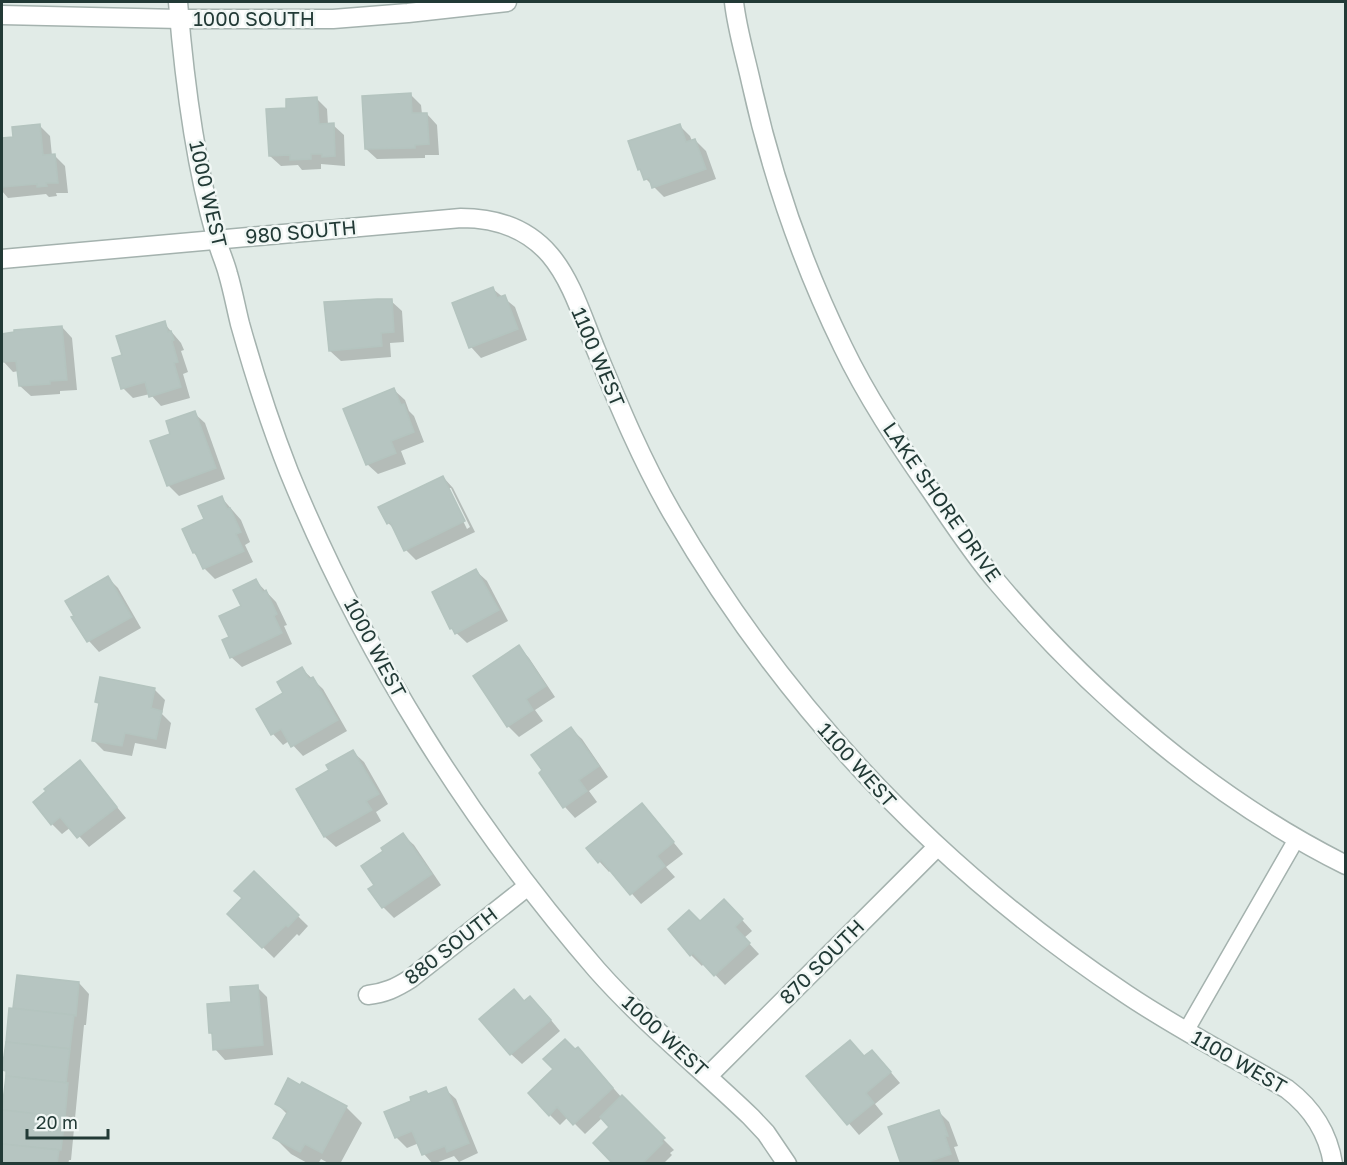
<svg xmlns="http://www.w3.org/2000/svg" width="1347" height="1165" font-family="'Golos Text',sans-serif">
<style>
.shadow{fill:#0003;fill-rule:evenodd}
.building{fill:#b6c5c1;stroke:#b4c4bf;stroke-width:1.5}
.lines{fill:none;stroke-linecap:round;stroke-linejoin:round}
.service-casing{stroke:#a4b2ae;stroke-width:18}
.minor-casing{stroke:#a4b2ae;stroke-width:21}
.service{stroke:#fff;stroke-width:15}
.minor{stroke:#fff;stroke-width:18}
.labels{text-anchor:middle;stroke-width:5;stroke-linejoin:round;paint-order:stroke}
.street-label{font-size:20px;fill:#223a36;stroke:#f1f7f5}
</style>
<rect width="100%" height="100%" fill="#e1ebe7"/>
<g class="shadow">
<polygon points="411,95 421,105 422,114 427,114 437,125 439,155 425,155 425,158 377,159 366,149"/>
<polygon points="317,99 327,109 328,125 333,125 344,135 345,166 321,164 321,169 302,170 298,165 281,166 270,156 288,110"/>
<polygon points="679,125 690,136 692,141 695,140 706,151 716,179 664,197 646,179 640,169"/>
<polygon points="40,126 50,136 52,156 55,156 65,166 68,193 56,193 57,196 49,197 46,194 8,198 2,191 2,139 15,138"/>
<polygon points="493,289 515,307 527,340 481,358 471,347"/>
<polygon points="391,301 402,311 404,342 390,343 391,357 341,361 330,351"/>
<polygon points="164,323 181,343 184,350 181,351 188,372 183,374 190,398 161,406 150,394 133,398 123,388 124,356"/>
<polygon points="62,327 72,338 77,390 60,391 60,394 31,396 20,386 19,371 13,372 3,361 2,335"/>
<polygon points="394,390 405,400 409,411 414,416 424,442 401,451 406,464 378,474 367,464"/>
<polygon points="194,413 205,423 225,479 179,496 168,485 172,435"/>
<path d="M 443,477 L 453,488 L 475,532 L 416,560 L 406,550 L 397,531 L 388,523 ZM 447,488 L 451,488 L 470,527 L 467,529 Z"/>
<polygon points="221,497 241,520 250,542 245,545 253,562 215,579 204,568 200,559 194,553 184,529 206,520"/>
<polygon points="476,571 487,581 508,621 467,643 451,628"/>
<polygon points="108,578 118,588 141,628 99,652 89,641 74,618"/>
<polygon points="256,581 276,602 287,625 284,626 292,644 242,667 231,657 231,638 243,607"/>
<polygon points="519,647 529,658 555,697 535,710 543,721 519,737 508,726 475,677"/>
<polygon points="302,669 323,689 347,731 303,756 289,741 283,745 273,734 259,709 286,694"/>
<polygon points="155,690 165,700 162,714 171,723 166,749 135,743 132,756 104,751 93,740 100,705 97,701"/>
<polygon points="571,729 582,739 608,777 589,791 597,802 575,818 565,807 541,773"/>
<polygon points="353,752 364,762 388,804 376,812 381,821 336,847 325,837 298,790 331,770"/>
<polygon points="80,762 126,818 89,847 71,827 62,834 52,824"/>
<polygon points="652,816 683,854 666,867 675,877 641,904 611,870 609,872 588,849"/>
<polygon points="403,835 414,845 441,885 394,918 383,907 376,885 385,851"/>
<polygon points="254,873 308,926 299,936 297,934 274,958 229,914 244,898"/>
<polygon points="735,912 752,931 744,938 759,954 725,985 704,963 702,966 691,955 670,930 700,923"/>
<polygon points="18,976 79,983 89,994 86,1025 84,1025 71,1160 69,1160 68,1164 2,1164 2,1128 8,1073 4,1070"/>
<polygon points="257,987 267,997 273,1055 225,1060 215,1049 213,1036 210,1032 233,1003"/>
<polygon points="525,1002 541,1008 560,1031 522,1064 511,1054"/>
<polygon points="865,1058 882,1062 900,1083 875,1104 883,1114 859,1135 808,1076"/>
<polygon points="588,1059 622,1098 674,1150 670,1153 672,1155 663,1164 616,1164 611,1127 602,1118 585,1134 568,1117 560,1125 550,1115"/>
<polygon points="302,1084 346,1107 362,1123 340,1164 330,1164 321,1159 318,1164 309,1164 291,1154 275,1138 288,1115 277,1104"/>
<polygon points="445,1089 456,1099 478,1153 459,1162 454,1156 433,1164 424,1154 419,1143 407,1148 396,1137 429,1096"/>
<polygon points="939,1112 949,1122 958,1146 954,1147 960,1164 902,1164"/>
</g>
<g class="building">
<polygon points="411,93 412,113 427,113 429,144 415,145 415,148 365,149 362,96"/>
<polygon points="317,97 319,124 334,123 335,156 322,157 322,154 311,154 311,159 290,160 290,155 269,156 266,109 286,108 286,99"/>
<polygon points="40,124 43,155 55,154 58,183 46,183 47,186 37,187 37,184 2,187 2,138 13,137 12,127"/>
<polygon points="680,124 686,142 695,139 706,169 652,188 649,178 644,180 640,169 638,170 628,141"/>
<polygon points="493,287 497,298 505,295 518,329 469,348 452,303"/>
<polygon points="377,299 392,299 394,332 381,333 382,346 329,351 324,302"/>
<polygon points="165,321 168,332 171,331 174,340 172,341 178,362 174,363 181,387 149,397 145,382 121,389 112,358 122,355 116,336"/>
<polygon points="62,326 67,380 50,381 50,384 19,386 16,361 2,362 2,334 14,332 14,330"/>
<polygon points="394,388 401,405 404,404 414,432 391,441 396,453 366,465 343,409"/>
<polygon points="195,411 216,468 167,486 150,441 170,434 166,421"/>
<polygon points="443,476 465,521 404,551 390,522 387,524 378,507"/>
<polygon points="222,496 227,509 230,508 241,532 236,534 244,551 203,569 195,552 193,553 182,529 204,519 198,506"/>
<polygon points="476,569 499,610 455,634 452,628 450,629 432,592"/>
<polygon points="108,576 132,617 87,642 71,617 74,616 65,601"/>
<polygon points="256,579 263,592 266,590 277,614 274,616 282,633 230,658 222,640 229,637 219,616 241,606 233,590"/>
<polygon points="519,645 546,686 526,699 533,710 507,727 473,676"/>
<polygon points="302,667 309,679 313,677 338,720 291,747 281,729 271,735 256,709 283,693 277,682"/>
<polygon points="100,677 155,688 151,708 162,711 156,739 125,733 122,746 92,741 99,703 95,702"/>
<polygon points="571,727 599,766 579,780 587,791 563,808 539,773 542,770 531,755"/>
<polygon points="353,750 379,794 366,801 372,810 324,837 296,789 329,770 326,765"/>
<polygon points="80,760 117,807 77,838 60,817 51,825 33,802 46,791 44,789"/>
<polygon points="642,803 674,842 657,856 665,866 630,895 601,860 598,863 586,848"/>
<polygon points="403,833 432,874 382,908 368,889 374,885 361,866 383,851 381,848"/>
<polygon points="254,871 299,915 288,927 286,925 262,948 227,914 242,898 234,891"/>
<polygon points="724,899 743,919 735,927 750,943 714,976 693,953 690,956 668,929 689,910 700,921"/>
<polygon points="17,975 79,982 76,1016 13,1008"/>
<polygon points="258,985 263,1045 213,1050 212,1033 209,1033 207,1004 231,1002 230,987"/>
<polygon points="514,989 524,1001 530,996 551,1020 510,1055 479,1019"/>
<polygon points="9,1008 74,1015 70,1049 6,1042"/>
<polygon points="565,1039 575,1049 578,1047 613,1088 573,1125 557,1107 549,1116 528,1093 553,1069 543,1059"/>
<polygon points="850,1040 864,1056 872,1050 891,1072 866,1093 874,1103 847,1125 806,1076"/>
<polygon points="6,1042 70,1049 66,1083 6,1076 6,1071 2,1070"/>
<polygon points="6,1076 68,1083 65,1117 2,1110"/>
<polygon points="288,1078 300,1085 302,1082 347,1106 322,1153 305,1144 300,1152 273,1138 288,1111 275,1104"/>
<polygon points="446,1087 469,1143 447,1152 445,1146 422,1155 412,1131 395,1138 384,1112 411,1101 410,1097 426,1091 428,1094"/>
<polygon points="622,1095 665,1138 661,1141 663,1143 642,1164 613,1164 593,1143 609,1127 600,1117"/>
<polygon points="2,1110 65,1117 61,1150 2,1144"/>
<polygon points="939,1110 948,1136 945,1136 951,1154 922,1164 901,1164 888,1127"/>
<polygon points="2,1144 59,1150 57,1164 2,1164"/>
</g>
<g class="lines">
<defs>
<polyline id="service" points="1186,1031 1297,838"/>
<g id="minor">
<path d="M 178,2 C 184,77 195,164 216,237 C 219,250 225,262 228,274 C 233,291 236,308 240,324 C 254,374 270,424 289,472 C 363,653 469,822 597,970 C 644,1023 700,1068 751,1117 L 766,1133 L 787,1164"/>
<path d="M 734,2 C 737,29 745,55 751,82 C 771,173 802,263 843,347 C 867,397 898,443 929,488 C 951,520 972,553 997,582 C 1092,695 1214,799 1346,865"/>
<polyline points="2,15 180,19 333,19 408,13 507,2"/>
<path d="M 2,259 L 461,218 C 496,218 527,228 550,255 C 572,281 583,319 596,350 C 619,406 642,461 672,513 C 785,708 938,869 1126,994 C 1178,1029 1233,1057 1287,1089 C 1312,1108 1328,1132 1333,1164"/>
<path d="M 368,995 C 385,993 396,988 410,979 L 528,886"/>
<polyline points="708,1076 937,847"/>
</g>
</defs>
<use href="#service" class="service-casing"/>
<use href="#minor" class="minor-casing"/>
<use href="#service" class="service"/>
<use href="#minor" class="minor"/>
</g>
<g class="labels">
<g class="street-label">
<text x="254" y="26">1000 SOUTH</text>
<text transform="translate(208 194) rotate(77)" y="7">1000 WEST</text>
<text transform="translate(301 232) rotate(-5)" y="7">980 SOUTH</text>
<text transform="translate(598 357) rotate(67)" y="7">1100 WEST</text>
<text transform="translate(942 502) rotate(55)" y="7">LAKE SHORE DRIVE</text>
<text transform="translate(375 648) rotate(62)" y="7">1000 WEST</text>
<text transform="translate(857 765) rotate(48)" y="7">1100 WEST</text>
<text transform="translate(451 946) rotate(-38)" y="7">880 SOUTH</text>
<text transform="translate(822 962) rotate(-45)" y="7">870 SOUTH</text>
<text transform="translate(665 1036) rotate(43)" y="7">1000 WEST</text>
<text transform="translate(1239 1062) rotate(30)" y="7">1100 WEST</text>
</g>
</g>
<rect width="1347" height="1165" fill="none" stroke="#223a36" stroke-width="6"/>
<path d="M27 1129v9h81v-9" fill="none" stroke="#223a36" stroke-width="3"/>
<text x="36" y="1129" font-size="18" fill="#223a36" stroke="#f1f7f5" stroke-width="4.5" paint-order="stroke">20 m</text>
</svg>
